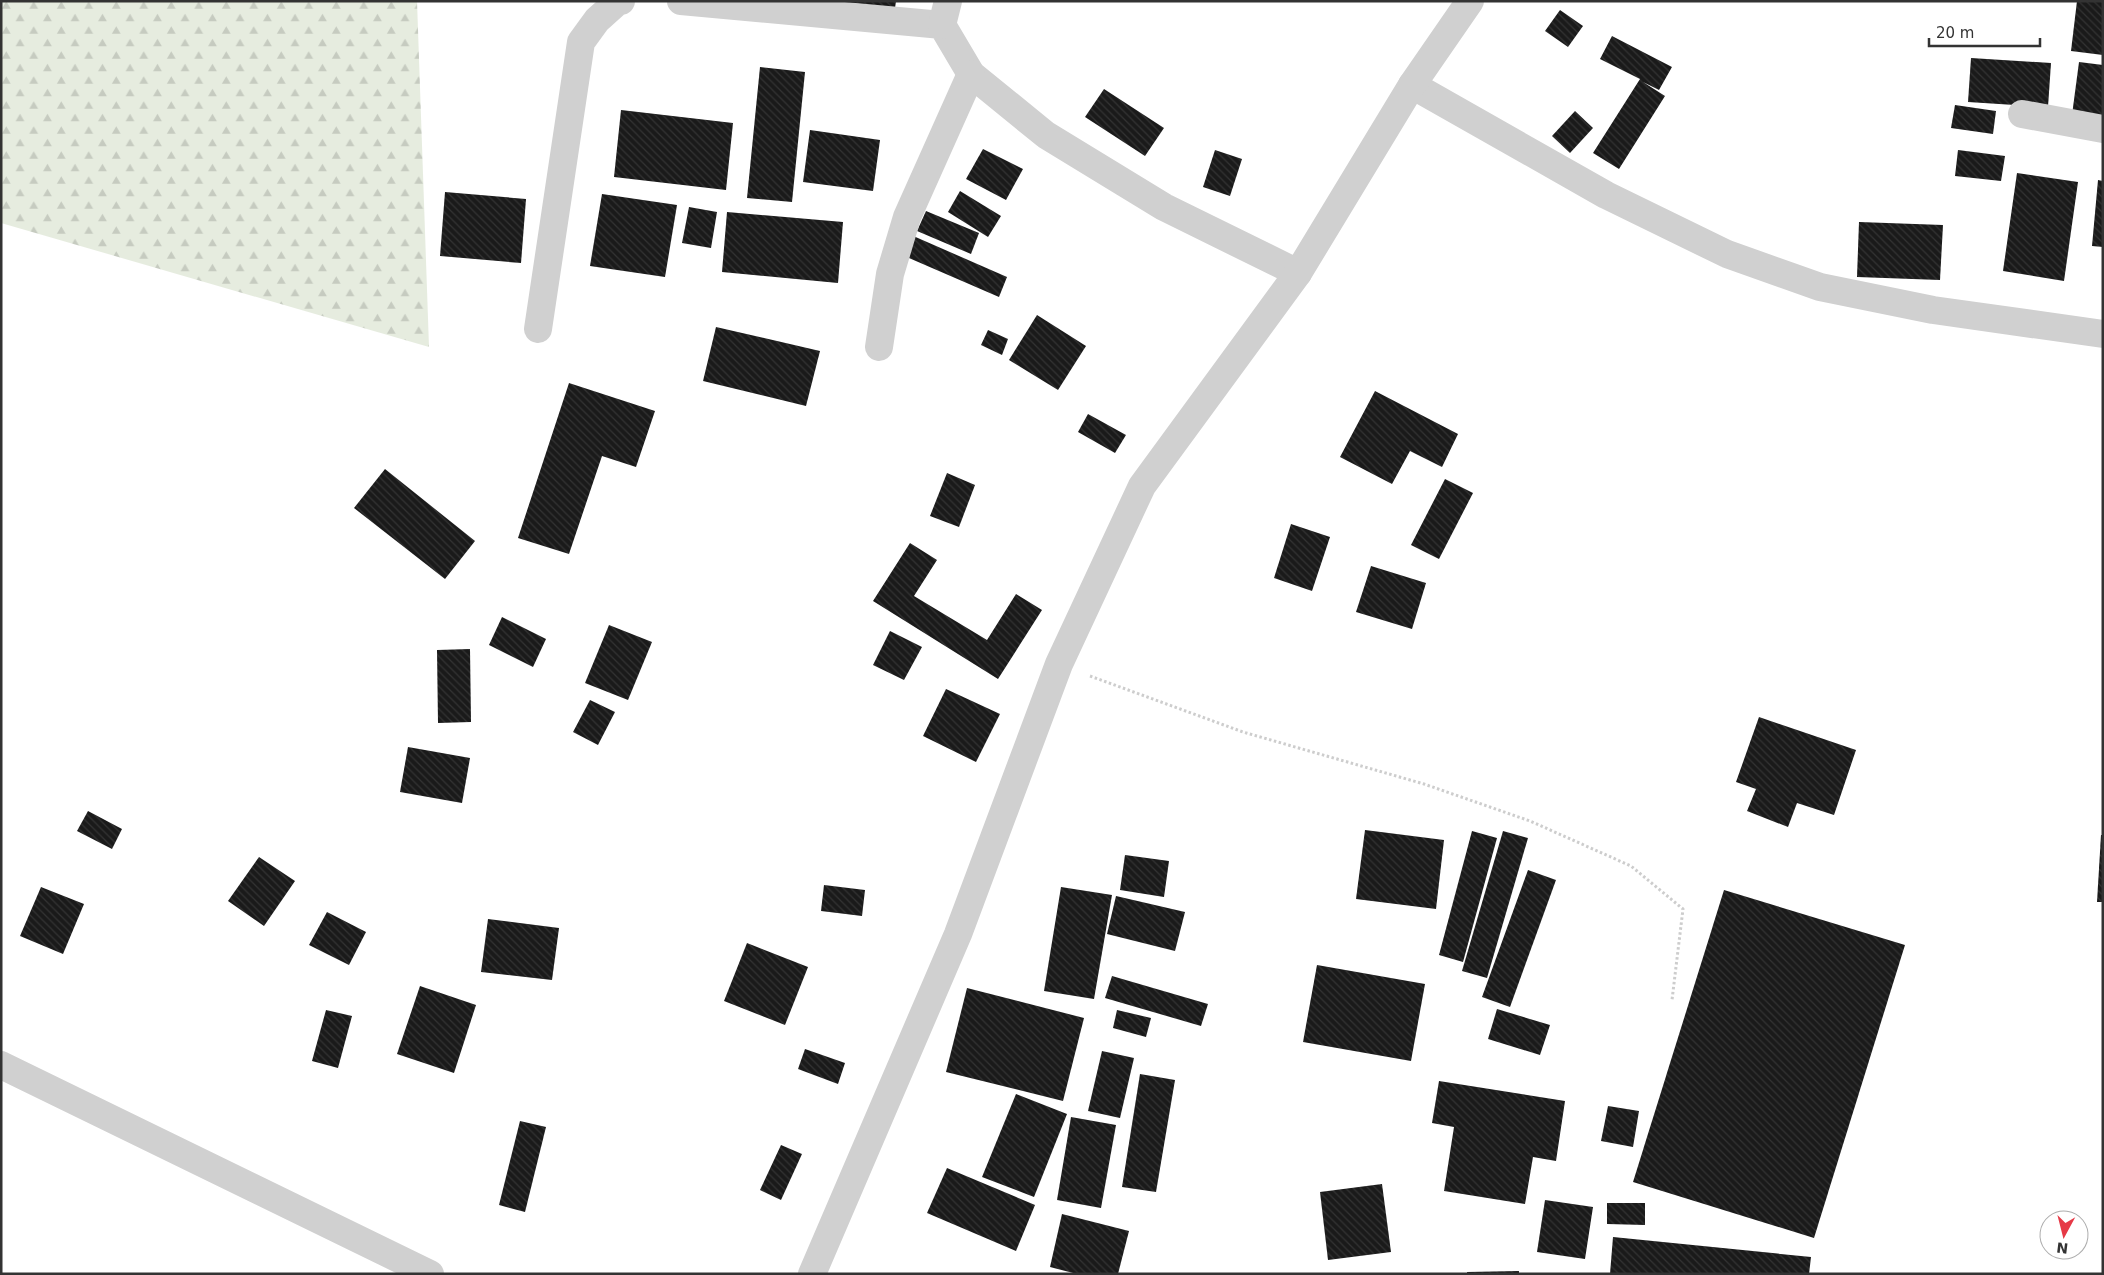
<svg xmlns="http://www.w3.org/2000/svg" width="2104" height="1275" font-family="'DejaVu Sans',sans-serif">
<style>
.forest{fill:url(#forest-firs)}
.building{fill:url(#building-back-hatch)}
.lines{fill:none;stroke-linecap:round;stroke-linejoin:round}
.path{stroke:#cdcdcd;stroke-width:3;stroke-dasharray:2.5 2.5;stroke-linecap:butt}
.minor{stroke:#d0d0d0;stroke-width:28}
</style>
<defs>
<pattern id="forest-firs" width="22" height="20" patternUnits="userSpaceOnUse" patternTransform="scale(1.25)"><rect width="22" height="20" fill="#e6ecdf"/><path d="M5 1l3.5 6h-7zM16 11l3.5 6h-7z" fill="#c6cbc0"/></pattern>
<pattern id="building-back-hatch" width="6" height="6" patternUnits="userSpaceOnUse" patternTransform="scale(1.25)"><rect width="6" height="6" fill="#1a1a1a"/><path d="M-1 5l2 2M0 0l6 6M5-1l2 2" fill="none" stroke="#333"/></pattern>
</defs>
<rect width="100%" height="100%" fill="#fff"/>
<polygon class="forest" points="1,1 417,1 429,347 1,223"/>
<g class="building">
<polygon points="816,1 896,1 894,16"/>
<polygon points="2077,1 2103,1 2103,55 2071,51"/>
<polygon points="1560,10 1583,26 1568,47 1545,31"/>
<polygon points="1612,36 1672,67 1659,90 1643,82 1665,96 1619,169 1593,153 1640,79 1600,59"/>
<polygon points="1971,58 2051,63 2048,107 1968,102"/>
<polygon points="2079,62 2103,65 2103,119 2072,115"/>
<polygon points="760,67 805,72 792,202 747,198"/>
<polygon points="1104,89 1164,128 1145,156 1085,117"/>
<polygon points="1955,105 1996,111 1993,134 1951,128"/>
<polygon points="621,110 733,123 726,190 614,177"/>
<polygon points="1575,111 1593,128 1570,153 1552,136"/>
<polygon points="810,130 880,140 873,191 803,182"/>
<polygon points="983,149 1023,169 1006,200 966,179"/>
<polygon points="1215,150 1242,159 1230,196 1203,187"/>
<polygon points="1958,150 2005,156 2001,181 1955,176"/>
<polygon points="2017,173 2078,182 2064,281 2003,271"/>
<polygon points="2098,180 2103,181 2103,247 2092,246"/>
<polygon points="960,191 1001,216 988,237 948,212"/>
<polygon points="445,192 526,199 521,263 440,256"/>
<polygon points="602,194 677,205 665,277 590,266"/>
<polygon points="689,207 717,212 711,248 682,243"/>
<polygon points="926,211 979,233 971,254 917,231"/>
<polygon points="727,212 843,222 838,283 722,272"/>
<polygon points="1859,222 1943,225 1940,280 1857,277"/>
<polygon points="911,235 1007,277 999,297 902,255"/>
<polygon points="1037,315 1086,346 1058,390 1009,360"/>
<polygon points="716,327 820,351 806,406 703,381"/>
<polygon points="988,330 1008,339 1002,355 981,345"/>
<polygon points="569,383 655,411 636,467 602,456 569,554 518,538"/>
<polygon points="1375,391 1458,434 1442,467 1410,451 1392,484 1340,457"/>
<polygon points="1088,414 1126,435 1115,453 1078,432"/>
<polygon points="385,469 475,541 445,579 354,508"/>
<polygon points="947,473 975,485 959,527 930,516"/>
<polygon points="1445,479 1473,493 1439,559 1411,545"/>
<polygon points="1291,524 1330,537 1312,591 1274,578"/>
<polygon points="910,543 937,560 914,596 987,640 1016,594 1042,610 998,679 873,601"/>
<polygon points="1371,566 1426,583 1412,629 1356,612"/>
<polygon points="502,617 546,639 533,667 489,645"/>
<polygon points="609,625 652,642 628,700 585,683"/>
<polygon points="890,631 922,647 904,680 873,665"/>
<polygon points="470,649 471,722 438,723 437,650"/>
<polygon points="946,689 1000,714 976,762 923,736"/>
<polygon points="590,700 615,712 598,745 573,732"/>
<polygon points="1759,717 1856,750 1834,815 1797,803 1788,827 1747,811 1756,789 1736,782"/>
<polygon points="408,747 470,758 462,803 400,792"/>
<polygon points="88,811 122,829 112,849 77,831"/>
<polygon points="1365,830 1444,840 1436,909 1356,899"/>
<polygon points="1472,831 1497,838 1463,962 1439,955"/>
<polygon points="1503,831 1528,838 1487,978 1462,971"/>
<polygon points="2101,835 2103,835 2103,902 2097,902"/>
<polygon points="1125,855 1169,861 1164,897 1120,890"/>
<polygon points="259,857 295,881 264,926 228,901"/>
<polygon points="1528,870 1556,880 1510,1007 1482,997"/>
<polygon points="824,885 865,890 862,916 821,911"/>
<polygon points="41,887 84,904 63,954 20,936"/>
<polygon points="1061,887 1112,895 1094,999 1044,991"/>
<polygon points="1724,890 1905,945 1814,1238 1633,1182"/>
<polygon points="1116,896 1185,912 1175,951 1107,934"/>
<polygon points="327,912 366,932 349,965 309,945"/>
<polygon points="488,919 559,928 552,980 481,972"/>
<polygon points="747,943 808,967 785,1025 724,1001"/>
<polygon points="1317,965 1425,984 1411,1061 1303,1042"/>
<polygon points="1112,976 1208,1004 1201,1026 1105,998"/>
<polygon points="420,986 476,1005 454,1073 397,1054"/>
<polygon points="967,988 1084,1018 1063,1101 946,1072"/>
<polygon points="1497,1009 1550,1025 1540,1055 1488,1039"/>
<polygon points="326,1010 352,1016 338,1068 312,1061"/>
<polygon points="1117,1010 1151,1018 1146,1037 1113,1028"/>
<polygon points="805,1049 845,1063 838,1084 798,1069"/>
<polygon points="1102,1051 1134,1058 1120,1118 1088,1111"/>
<polygon points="1140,1074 1175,1080 1156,1192 1122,1187"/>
<polygon points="1439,1081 1565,1101 1556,1161 1533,1157 1525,1204 1444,1191 1454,1127 1432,1123"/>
<polygon points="1016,1094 1067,1114 1034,1197 982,1177"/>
<polygon points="1608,1106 1639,1111 1633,1147 1601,1141"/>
<polygon points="1071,1117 1116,1125 1101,1208 1057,1200"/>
<polygon points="520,1121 546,1127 525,1212 499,1205"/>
<polygon points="781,1145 802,1154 781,1200 760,1190"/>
<polygon points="947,1168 1035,1205 1016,1251 927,1213"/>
<polygon points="1382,1184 1391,1252 1328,1260 1320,1192"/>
<polygon points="1545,1200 1593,1207 1585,1259 1537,1252"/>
<polygon points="1607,1203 1645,1203 1645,1225 1607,1224"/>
<polygon points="1062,1214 1129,1231 1118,1274 1077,1274 1050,1267"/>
<polygon points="1613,1237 1811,1257 1809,1274 1610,1274"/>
<polygon points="1519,1271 1519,1274 1467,1274 1467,1272"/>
</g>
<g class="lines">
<polyline class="path" points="1090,676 1243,732 1424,784 1530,821 1631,866 1683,909 1672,1000"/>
<g class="minor">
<polyline points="681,1 942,25 971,74 1046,135 1164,207 1298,273"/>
<polyline points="942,25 948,1"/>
<polyline points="1412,85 1606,195 1727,254 1820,287 1933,310 2103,334"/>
<polyline points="2022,114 2103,129"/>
<polyline points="538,329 581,42 597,20 617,2 621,1"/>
<polyline points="879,347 890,274 907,217 971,74"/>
<polyline points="1,1065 430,1274"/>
<polyline points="812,1274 958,934 1059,664 1142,486 1298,273 1412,85 1470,1"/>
</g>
</g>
<rect width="2104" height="1275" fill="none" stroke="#333333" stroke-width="5"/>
<g transform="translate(2064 1235) rotate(187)"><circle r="24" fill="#ffffff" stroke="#adadad"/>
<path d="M0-4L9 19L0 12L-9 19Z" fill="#e63946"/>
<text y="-8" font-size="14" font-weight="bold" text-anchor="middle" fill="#333333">N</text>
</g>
<path d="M1929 38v8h111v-8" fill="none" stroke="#333333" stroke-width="2.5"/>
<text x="1936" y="38" font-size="15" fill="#333333" stroke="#ffffff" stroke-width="4" paint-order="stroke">20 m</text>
</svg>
